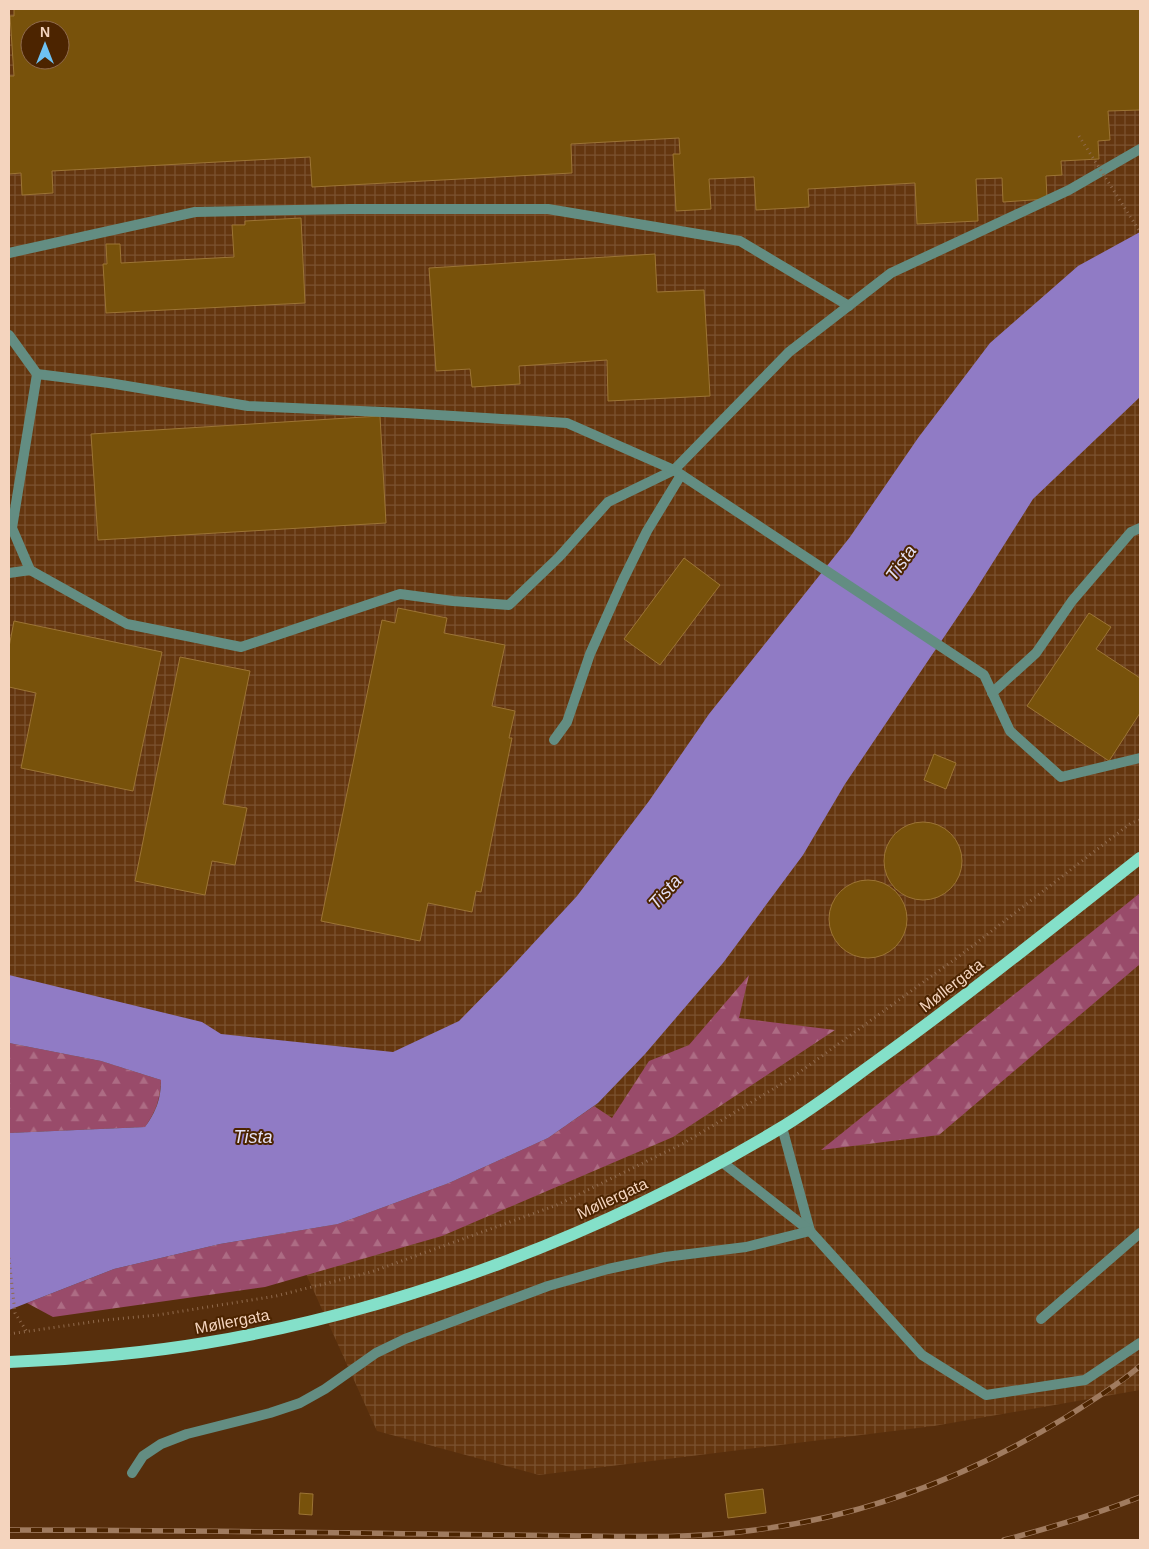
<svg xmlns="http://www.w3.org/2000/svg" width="1149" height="1549" font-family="Helvetica,sans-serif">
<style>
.industrial{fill:url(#industrial-grid);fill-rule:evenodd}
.forest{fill:url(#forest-firs)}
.water{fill:#907bc5}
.building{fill:#78520b;stroke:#9c7435;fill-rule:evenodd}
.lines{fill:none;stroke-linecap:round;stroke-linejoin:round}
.path{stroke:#906a4c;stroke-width:3;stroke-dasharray:1 4;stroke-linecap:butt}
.service{stroke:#638d82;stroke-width:10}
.primary{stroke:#84e0c9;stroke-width:12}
.rail-casing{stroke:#a07b5f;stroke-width:5.5}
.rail{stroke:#4c2400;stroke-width:4;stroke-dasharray:11;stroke-linecap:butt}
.path-bridge{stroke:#906a4c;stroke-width:3;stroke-dasharray:1 4;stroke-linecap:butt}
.labels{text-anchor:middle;stroke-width:4;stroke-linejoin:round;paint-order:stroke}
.street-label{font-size:16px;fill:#f4d4be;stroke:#4c2400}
.water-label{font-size:18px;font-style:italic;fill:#e5e1f5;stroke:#4c2400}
</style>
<defs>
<pattern id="industrial-grid" width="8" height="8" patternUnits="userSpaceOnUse" patternTransform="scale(1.25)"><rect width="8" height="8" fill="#64360f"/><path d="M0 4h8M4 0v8" fill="none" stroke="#7b5230"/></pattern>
<pattern id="forest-firs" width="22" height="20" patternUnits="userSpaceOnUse" patternTransform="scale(1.25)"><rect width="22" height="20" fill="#994b6a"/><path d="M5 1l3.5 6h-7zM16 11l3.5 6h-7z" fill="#ad6c84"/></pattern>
</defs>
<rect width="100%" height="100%" fill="#572e0c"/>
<path class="industrial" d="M 9,9 L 1140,9 L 1140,1390 L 934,1426 L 539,1475 L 377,1431 L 302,1265 L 9,1159 ZM 30,30 L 60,30 L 60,60 L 30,60 Z"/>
<g class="forest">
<polygon points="1140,893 1140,964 939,1135 821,1150"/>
<polygon points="749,975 739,1018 835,1030 673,1137 442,1236 265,1287 53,1317 27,1303 114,1269 220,1244 338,1224 449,1183 548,1138 594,1106 612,1118 649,1061 689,1045"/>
<path d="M 9,1043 L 101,1061 L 161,1080 C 160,1100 156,1111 145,1127 L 9,1133 Z"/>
</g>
<path class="water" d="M 1140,232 L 1140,397 L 1033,499 L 973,594 L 845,784 L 803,855 L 723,963 L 645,1054 L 598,1103 L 548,1138 L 449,1183 L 338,1224 L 220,1244 L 114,1269 L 9,1310 L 9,1133 L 145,1127 C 156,1112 161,1099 161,1080 L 101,1061 L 9,1043 L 9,975 L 202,1022 L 221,1034 L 393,1052 L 459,1021 L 505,974 L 577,896 L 649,801 L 709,714 L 850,537 L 918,438 L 990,343 L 1078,266 Z"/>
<g class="building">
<path d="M 14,9 L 1140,9 L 1140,110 L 1108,111 L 1110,140 L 1098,141 L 1099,159 L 1061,161 L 1062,175 L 1046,176 L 1047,199 L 1003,202 L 1002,178 L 976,179 L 978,221 L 917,224 L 915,183 L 808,189 L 809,207 L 756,210 L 754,177 L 709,179 L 711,209 L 676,211 L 673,154 L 680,154 L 679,138 L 571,144 L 572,173 L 312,187 L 310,157 L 52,171 L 53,193 L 22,195 L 21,173 L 9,174 L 9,76 L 14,76 L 10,16 L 14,16 ZM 30,30 L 60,30 L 60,60 L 30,60 Z"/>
<polygon points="301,218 305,303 106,313 103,264 107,264 106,244 120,244 121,263 234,257 232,225 245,225 245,221"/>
<polygon points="655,254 657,292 704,290 710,396 608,401 607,360 519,366 520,384 472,387 470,369 436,371 429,268"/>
<polygon points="380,416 386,523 98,540 91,434"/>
<polygon points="684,558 720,585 660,665 624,639"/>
<polygon points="398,608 447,618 444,633 505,645 492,706 515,711 509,738 512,738 481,892 476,891 472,912 428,903 420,941 321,921 382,620 395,623"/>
<polygon points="1089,613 1111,627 1096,649 1140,678 1140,713 1109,761 1027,706"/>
<polygon points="14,621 162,652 133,791 21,768 36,693 9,687 9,647"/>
<polygon points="180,657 250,671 223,804 247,808 235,865 212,861 205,895 135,881"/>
<polygon points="934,754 956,763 946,789 924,780"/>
<circle cx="923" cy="861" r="39"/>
<circle cx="868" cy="919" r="39"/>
<polygon points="763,1489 766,1513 728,1518 725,1494"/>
<polygon points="300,1493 313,1494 312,1515 299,1514"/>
</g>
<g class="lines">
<g class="path">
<polyline points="9,1258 15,1313 27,1332"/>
<polyline points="9,1334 105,1320 158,1315 276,1296 371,1272 557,1205 684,1143 793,1077 962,954 1131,823 1140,820"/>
</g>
<g class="service">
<polyline points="9,253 195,212 350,209 548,209 740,241 849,306"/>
<polyline points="9,335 37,374 12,528 30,570 127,624 241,647 400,594 453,601 509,605 559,557 608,502 674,470 789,352 891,273 1069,190 1140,149"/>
<polyline points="37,374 109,383 248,406 405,413 567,423 674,470 984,675 1010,731 1061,777 1140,758"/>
<polyline points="9,573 30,570"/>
<polyline points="992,693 1036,653 1072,601 1131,532 1140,528"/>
<polyline points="554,740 567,722 590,654 623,580 647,531 681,475"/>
<polyline points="782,1127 810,1231"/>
<polyline points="722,1162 810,1231 922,1355 986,1395 1085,1380 1140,1343"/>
<polyline points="1041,1319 1140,1233"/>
<polyline points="132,1473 143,1456 161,1444 187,1434 270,1413 300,1403 325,1389 376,1353 405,1339 548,1286 608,1269 665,1257 746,1247 810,1231"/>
</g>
<path class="primary" d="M 9,1362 C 74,1359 140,1354 205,1343 C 407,1309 604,1234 779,1129 C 814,1108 846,1083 878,1060 C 968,995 1054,926 1140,858"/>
<defs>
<g id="rail">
<path d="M 9,1530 C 148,1530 287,1532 426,1534 C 479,1535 532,1535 585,1536 C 642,1537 699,1538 755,1530 C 867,1516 972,1475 1068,1416 C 1093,1400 1118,1385 1140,1366"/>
<path d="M 1004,1540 C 1050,1528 1096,1514 1140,1497"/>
</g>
</defs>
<use href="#rail" class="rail-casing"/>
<use href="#rail" class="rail"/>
<polyline class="path-bridge" points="1079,136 1140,232"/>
</g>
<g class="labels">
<g class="street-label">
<text transform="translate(951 985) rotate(-38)" y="6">Møllergata</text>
<text transform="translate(612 1198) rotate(-25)" y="6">Møllergata</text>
<text transform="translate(232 1321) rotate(-11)" y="6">Møllergata</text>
</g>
<g class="water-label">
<text transform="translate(901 563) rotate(-55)" y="6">Tista</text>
<text transform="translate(665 892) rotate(-48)" y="6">Tista</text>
<text x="253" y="1143">Tista</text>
</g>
</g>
<rect width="1149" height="1549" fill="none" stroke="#f4d4be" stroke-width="20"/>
<g transform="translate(45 45)"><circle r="24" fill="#4c2400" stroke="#8f6a4c"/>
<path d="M0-4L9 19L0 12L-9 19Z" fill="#6ec2f3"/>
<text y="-8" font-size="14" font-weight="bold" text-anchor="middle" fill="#f4d4be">N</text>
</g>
</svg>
